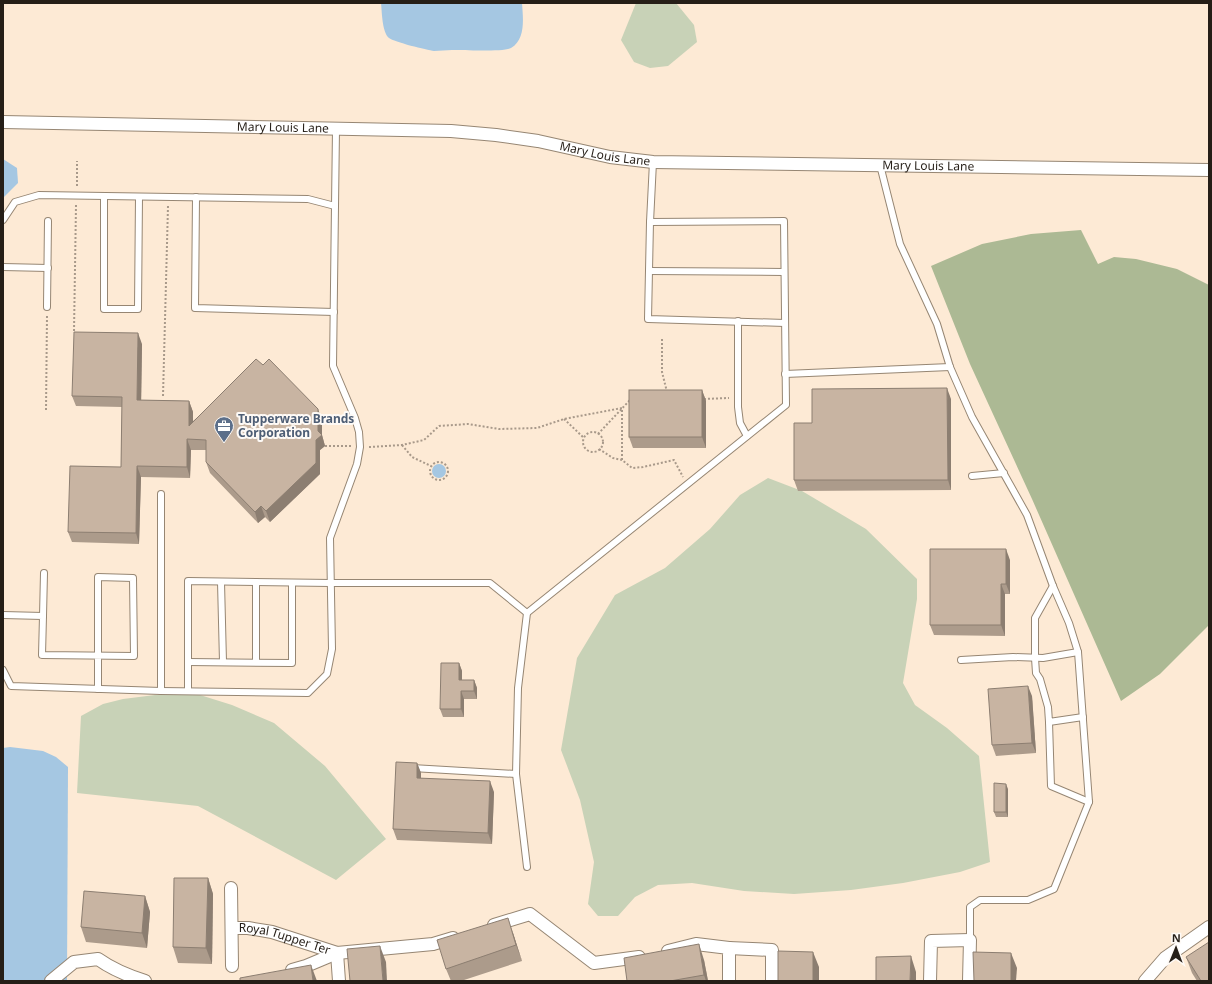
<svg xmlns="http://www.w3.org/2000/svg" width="1212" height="984" font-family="'Noto Sans',sans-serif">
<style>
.green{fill:#c8d2b7}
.forest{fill:#acb994}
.water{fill:#a5c7e2}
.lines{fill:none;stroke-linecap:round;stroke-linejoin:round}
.service-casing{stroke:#968673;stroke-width:8}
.minor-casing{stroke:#968673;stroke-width:14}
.path{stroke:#a8998a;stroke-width:2;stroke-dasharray:2 2;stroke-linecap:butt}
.service{stroke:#fff;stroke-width:6}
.minor{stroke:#fff;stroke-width:12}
.wall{fill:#ac9b8b}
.shaded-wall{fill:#8c7e71}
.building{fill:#c8b4a2;stroke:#8c7e71}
.labels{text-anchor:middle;stroke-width:4;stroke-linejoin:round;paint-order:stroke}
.street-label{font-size:12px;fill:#251e17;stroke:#fefaf6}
.service-label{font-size:12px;font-weight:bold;fill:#4e5e75;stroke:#fefaf6;text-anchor:start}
</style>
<rect width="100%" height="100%" fill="#fdead5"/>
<g class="green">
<polygon points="636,3 676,3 694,25 697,42 668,66 650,68 634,62 621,40"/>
<polygon points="768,478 802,491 866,529 917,579 917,599 903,683 915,705 947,728 979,756 990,862 960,872 903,883 851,890 794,894 744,891 692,883 658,885 635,897 618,916 598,916 588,904 594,862 580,800 561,750 577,658 615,595 665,568 710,529 740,495"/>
<polygon points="155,695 200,695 232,705 274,723 325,766 386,839 336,880 198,806 77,793 81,716 103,704 123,699"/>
</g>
<polygon class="forest" points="1081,230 1098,264 1114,257 1136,259 1177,269 1209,285 1209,625 1160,674 1121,701 1032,499 970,364 931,266 982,244 1031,234"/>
<g class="water">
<path d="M 381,3 L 522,3 C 523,18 526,39 511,48 C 503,52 463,50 452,50 C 446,50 440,51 434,51 C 427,50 394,42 389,38 C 382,32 382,12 381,3 Z"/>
<polygon points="3,159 17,168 18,183 3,198"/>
<circle cx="439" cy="471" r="7"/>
<polygon points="10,747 43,751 56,757 68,767 67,981 3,981 3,748"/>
</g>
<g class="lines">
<defs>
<g id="service">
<polyline points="880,165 900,244 937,324 950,367 972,417 1027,515 1053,586 1069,623 1078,652 1089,802 1054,889 1028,900 980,900 970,907 970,940"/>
<polyline points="104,196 104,309 138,309 139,197"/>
<polyline points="196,197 195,308 334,312"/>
<polyline points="335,206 336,129"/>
<polyline points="3,220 15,202 39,195 308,199 335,206 333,366 355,418 359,432 360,447 357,464 330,538 332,649 327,674 308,693 161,691 11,686 3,670"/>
<polyline points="650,222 648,319 785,323"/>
<polyline points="3,267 48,268"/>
<polyline points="649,271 784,272"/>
<polyline points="47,307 48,221"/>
<polyline points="738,321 738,407 740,423 747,436"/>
<polyline points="785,374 950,367"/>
<polyline points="972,476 1004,473"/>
<polyline points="221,582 223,662"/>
<polyline points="256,582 256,662"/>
<polyline points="1053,586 1035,618 1035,658 1036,673 1040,679 1048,707 1049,722 1083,717"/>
<polyline points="3,615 43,616 42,655 134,656 133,578 98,577 98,689"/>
<polyline points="43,616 44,573"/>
<polyline points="961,660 1013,657 1043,658 1078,652"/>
<polyline points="188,662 292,663 292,583"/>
<polyline points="161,691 161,494"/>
<polyline points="188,691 188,581 331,583 490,583 527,613"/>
<polyline points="1049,722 1051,786 1089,802"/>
<polyline points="412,768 516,774"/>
<polyline points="527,867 516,774 518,688 527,613 786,405 784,221 650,222 653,162"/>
</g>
<g id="minor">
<path id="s1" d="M 3,122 L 451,131 L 496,135 L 538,141 L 610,157 L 653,162 L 1209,170"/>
<polyline points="231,888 232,966"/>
<polyline points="494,925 530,914 594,963 639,957"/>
<path id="s2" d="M 232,928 L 248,928 L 272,932 L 337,953 L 339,981"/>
<polyline points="729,948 772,950 772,981"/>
<polyline points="668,951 696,944 729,948 729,981"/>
<polyline points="292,970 306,966 337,953 433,944 453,938"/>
<path d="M 51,981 L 74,962 L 98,959 C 112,969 129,976 145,981"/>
<polyline points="930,981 931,941 970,940 969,981"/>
<polyline points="1145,981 1165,958 1209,927"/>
</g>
</defs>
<use href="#service" class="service-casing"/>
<use href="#minor" class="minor-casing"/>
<g class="path">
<polyline points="77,186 77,161"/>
<polyline points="74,331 76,205"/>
<polyline points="662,339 662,372 667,392"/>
<polyline points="163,396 168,206"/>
<polyline points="704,399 729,398"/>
<polyline points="46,410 47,316"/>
<polyline points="564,419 584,438"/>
<circle cx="593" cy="442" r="10"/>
<polyline points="598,434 630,400 632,400"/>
<polyline points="402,445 412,457 431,466"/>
<polyline points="325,446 352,446"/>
<polyline points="369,447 402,445 424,440 439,426 468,424 499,429 537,428 564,419 622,408"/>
<polyline points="599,449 613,458 622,460 632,468 643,467 674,460 683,477"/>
<polyline points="622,460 622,409"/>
<circle cx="439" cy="471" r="9"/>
</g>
<use href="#service" class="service"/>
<use href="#minor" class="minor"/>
</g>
<g class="wall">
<polygon points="142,344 141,400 189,401 193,412 193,421 263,365 322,420 322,435 325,446 320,450 320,474 270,522 265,517 258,523 210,473 206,462 206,450 191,450 190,478 141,477 139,544 72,542 68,532 121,467 122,407 76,406 72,396"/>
<polygon points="702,390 706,401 706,448 633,448 629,437"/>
<polygon points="951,399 951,490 798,491 794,480 812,423"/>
<polygon points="1010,560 1010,594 1005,594 1005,636 934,635 930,625"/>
<polygon points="459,663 462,671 462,680 474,680 477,688 477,699 464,699 464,717 443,717 440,709"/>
<polygon points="1032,696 1036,753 996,756 992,745"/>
<polygon points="417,763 421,773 421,778 494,792 492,844 397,840 393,829"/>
<polygon points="1008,789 1008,817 996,817 994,812"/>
<polygon points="208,878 213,894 212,964 178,963 173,947"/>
<polygon points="145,896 150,912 147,948 86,942 81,927"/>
<polygon points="513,933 522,961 461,981 451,981 446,969"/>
<polygon points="1186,957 1209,981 1197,981 1192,973"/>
<polygon points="704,960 708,981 627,981"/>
</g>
<g class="shaded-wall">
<polygon points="138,333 142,344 141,411 137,400"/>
<polygon points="947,388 951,399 951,490 948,480"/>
<polygon points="702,390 706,401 706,448 702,437"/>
<polygon points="189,401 193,412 193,436 189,426"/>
<polygon points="318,409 322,420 322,435 325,446 320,450 320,474 270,522 266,511 316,440 318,431"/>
<polygon points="187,439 191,450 190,478 187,467"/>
<polygon points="137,466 141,477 139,544 136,533"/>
<polygon points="261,506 265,517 258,523 255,512"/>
<polygon points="1006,549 1010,560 1010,594 1006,584"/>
<polygon points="1001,584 1005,594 1005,636 1001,625"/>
<polygon points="459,663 462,671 462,688 459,680"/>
<polygon points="474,680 477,688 477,699 474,691"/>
<polygon points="1028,686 1032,696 1036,753 1032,743"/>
<polygon points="461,691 464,699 464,717 461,709"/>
<polygon points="417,763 421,773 421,788 417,778"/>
<polygon points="490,781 494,792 492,844 488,833"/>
<polygon points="1006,784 1008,789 1008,817 1006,812"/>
<polygon points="208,878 213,894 212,964 206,948"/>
<polygon points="145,896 150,912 147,948 142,933"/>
<polygon points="508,918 513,933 522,961 516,945"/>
<polygon points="699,944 704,960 708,981 706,981 704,975"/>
<polygon points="380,946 386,962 387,981 383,981"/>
<polygon points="813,952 819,967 819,981 813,981"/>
<polygon points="1011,953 1017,968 1016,981 1011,981"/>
<polygon points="911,956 916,972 916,981 910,981"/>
<polygon points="311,965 317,981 313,981"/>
</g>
<g class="building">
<polygon points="74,332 138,333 137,400 189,401 189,426 256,359 263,365 269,359 318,409 318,431 322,435 316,440 316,463 266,511 261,506 255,512 206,462 206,440 187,439 187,467 137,466 136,533 68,532 70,466 121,467 122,397 72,396"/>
<polygon points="947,388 948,480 794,480 794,423 812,423 812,389"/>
<rect x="629" y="390" width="73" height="47"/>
<polygon points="930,549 1006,549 1006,584 1001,584 1001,625 930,625"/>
<polygon points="441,663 459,663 459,680 474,680 474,691 461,691 461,709 440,709"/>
<polygon points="1028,686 1032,743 992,745 988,689"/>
<polygon points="396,762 417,763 417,778 490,781 488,833 393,829"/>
<polygon points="994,783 1006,784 1006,812 994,812"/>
<polygon points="174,878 208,878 206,948 173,947"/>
<polygon points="84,891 145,896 142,933 81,927"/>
<polygon points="508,918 516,945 446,969 437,940"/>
<polygon points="1209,942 1209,981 1201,981 1186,957"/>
<polygon points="699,944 704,975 670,981 627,981 624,958"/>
<polygon points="380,946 383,981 350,981 347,949"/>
<polygon points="778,951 813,952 813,981 778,981"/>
<polygon points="973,952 1011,953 1011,981 974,981"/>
<polygon points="911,956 910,981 876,981 876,957"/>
<polygon points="311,965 313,981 240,981 240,978"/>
</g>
<defs>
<symbol id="office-pin" viewBox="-11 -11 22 30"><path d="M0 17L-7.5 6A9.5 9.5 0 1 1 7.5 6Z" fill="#5c6f8a" stroke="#fefaf6"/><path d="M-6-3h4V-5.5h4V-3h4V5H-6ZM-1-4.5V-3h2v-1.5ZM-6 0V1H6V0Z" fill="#fff"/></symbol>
</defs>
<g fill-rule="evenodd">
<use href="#office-pin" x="213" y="415" width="22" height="30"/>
</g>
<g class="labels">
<g class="street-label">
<text dy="4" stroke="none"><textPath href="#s1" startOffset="280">Mary Louis Lane</textPath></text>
<text dy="4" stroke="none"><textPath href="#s1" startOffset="604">Mary Louis Lane</textPath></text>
<text dy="4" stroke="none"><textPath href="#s1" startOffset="928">Mary Louis Lane</textPath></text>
<text dy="4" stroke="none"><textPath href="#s2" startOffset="54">Royal Tupper Ter</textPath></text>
</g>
<g class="service-label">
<text x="238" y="423">Tupperware Brands<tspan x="238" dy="14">Corporation</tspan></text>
</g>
</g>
<rect width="1212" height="984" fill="none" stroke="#251e17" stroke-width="8"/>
<g transform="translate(1176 948) rotate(1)" stroke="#fefaf6" stroke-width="3" paint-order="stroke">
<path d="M0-3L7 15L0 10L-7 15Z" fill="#251e17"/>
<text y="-6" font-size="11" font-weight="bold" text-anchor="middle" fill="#251e17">N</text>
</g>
</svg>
